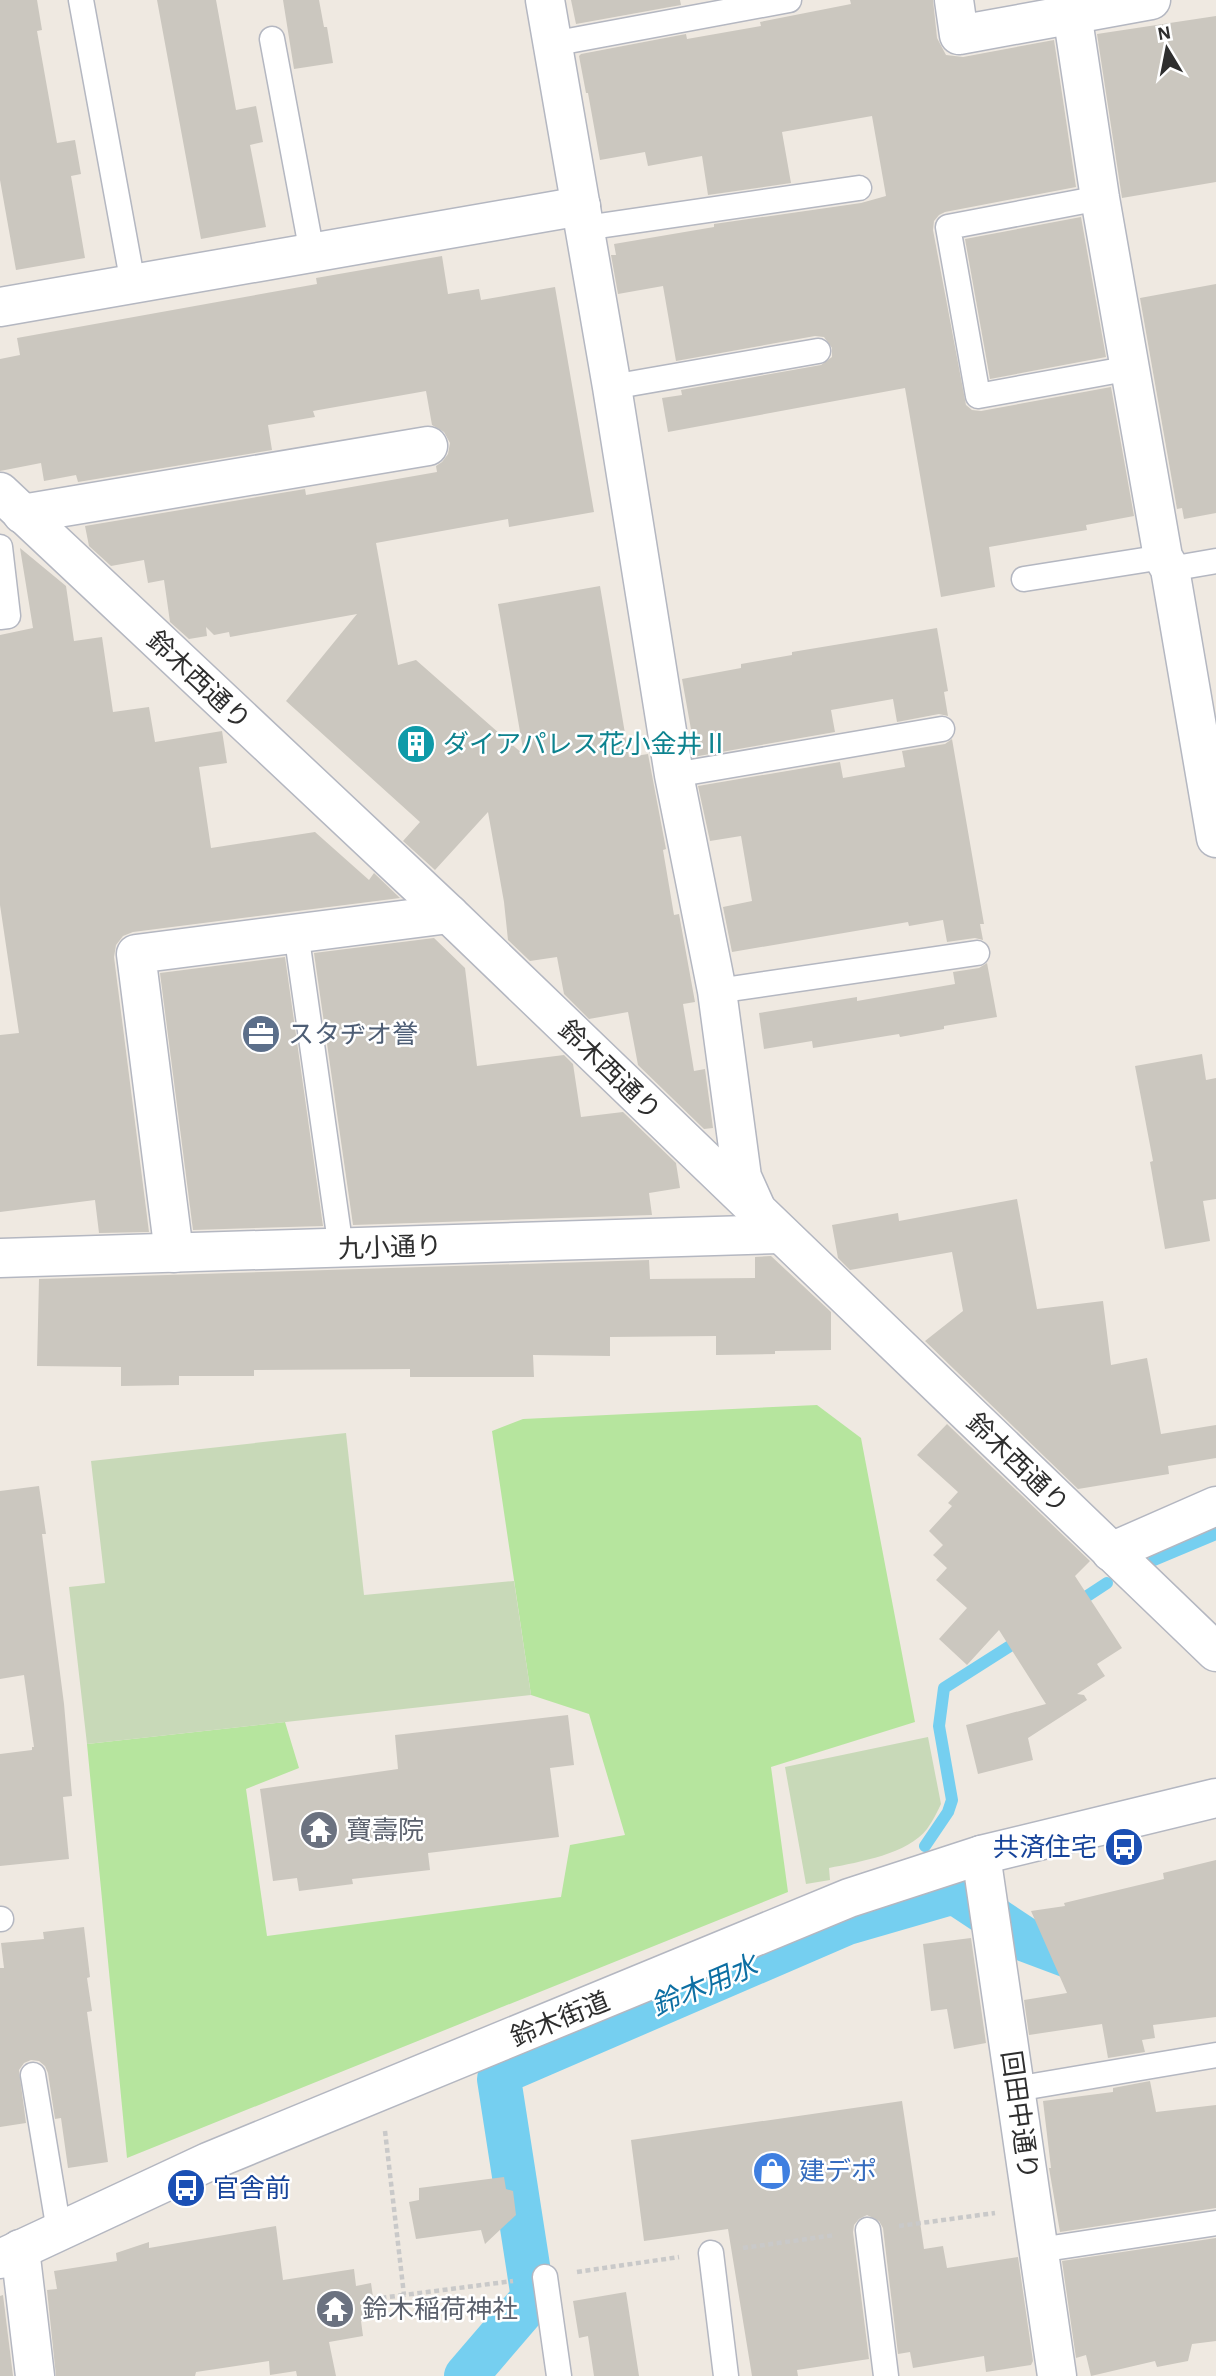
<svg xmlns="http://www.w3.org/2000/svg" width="1216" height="2376" font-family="'Alegreya Sans','Noto Sans JP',sans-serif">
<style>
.green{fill:#b6e59e}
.cemetery{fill:#c8d9b8}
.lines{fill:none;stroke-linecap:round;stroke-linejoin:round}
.stream{stroke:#75cff0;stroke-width:12}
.canal{stroke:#75cff0;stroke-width:44}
.building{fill:#cbc7bf}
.lane-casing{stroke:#b4b7c1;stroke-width:27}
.street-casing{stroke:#b4b7c1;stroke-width:41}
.secondary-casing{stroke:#b4b7c1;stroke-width:41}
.path{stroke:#c9c9c9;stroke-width:4.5;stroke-dasharray:5 3.5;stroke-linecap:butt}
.lane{stroke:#fff;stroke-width:24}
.street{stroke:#fff;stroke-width:38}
.secondary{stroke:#fff;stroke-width:38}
.labels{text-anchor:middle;stroke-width:5;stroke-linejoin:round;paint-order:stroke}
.street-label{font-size:26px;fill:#2e2e2e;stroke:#fff}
.culture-label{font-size:26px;fill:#0d838f;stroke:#fff;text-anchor:start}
.service-label{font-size:26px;fill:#4e5e75;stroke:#fff;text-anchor:start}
.worship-label{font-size:26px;fill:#5b616d;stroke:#fff;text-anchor:start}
.transit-label{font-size:26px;fill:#164399;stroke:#fff;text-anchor:end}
.shop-label{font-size:26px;fill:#366cbe;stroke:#fff;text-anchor:start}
.water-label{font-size:28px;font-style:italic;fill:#0d6fa3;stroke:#fff}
</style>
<rect width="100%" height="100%" fill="#efe9e1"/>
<polygon class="green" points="817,1405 861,1438 915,1722 771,1767 788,1892 127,2158 87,1744 285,1722 299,1768 246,1789 267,1936 561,1897 570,1845 625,1835 589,1714 531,1695 492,1431 523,1419"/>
<g class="cemetery">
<polygon points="346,1433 364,1595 514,1581 531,1695 87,1744 69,1587 105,1583 91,1461"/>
<path d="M 928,1737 L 941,1804 C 937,1812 933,1821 927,1829 C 908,1854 859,1862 829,1868 L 830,1880 L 806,1884 L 785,1767 Z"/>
</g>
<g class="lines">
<g class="stream">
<polyline points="1154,1560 1216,1534"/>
<polyline points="1075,1604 1107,1583"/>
<polyline points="925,1846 948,1812 952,1800 939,1726 944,1688 1021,1639"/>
</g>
<polyline class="canal" points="466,2376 533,2298 499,2079 502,2072 847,1923 954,1892 1028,1941 1124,1977 1216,1959"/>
</g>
<g class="building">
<polygon points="0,0 37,0 42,30 37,31 57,143 75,140 81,174 71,176 85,258 16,270 0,180"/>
<polygon points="157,0 216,0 236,110 256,106 263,142 250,145 266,227 201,239"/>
<polygon points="283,0 319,0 324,27 327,27 333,63 294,69"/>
<polygon points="571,0 680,0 681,5 576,24"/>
<polygon points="850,0 933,0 937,38 946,55 963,57 1054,40 1076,187 945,212 939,215 934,221 933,230 966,405 972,410 981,411 1111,387 1134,516 1086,525 1087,530 989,547 995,587 941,597 905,388 668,432 662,398 682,395 681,390 821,365 832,357 832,348 824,337 815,336 676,361 663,286 618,294 611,255 616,255 614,244 714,227 714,224 861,203 886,196 872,116 782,132 791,183 708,195 702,156 648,166 645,152 600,160 588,93 586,93 579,56 581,54 686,34 687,39 761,26 760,22 851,4"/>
<polygon points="1216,16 1216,182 1122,198 1097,34"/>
<polygon points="1081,217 1106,357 990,379 965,239"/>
<polygon points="442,256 448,294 479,289 481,300 555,287 594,512 509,527 508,519 376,543 398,665 416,660 524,755 498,604 600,586 629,757 648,754 666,849 663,850 674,915 679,914 695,1002 683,1004 694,1071 705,1069 713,1128 704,1129 638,1065 628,1012 589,1019 564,994 557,957 530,961 508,940 504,902 488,812 435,870 403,841 420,822 286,701 357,614 230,637 229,632 214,635 206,627 207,636 189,639 170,622 164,580 148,583 144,560 111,566 89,546 85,526 305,489 306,495 437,472 436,466 442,462 448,454 450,443 444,432 432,425 426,391 313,411 315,417 268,425 272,450 78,482 76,475 44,481 41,463 0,471 0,359 20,355 17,338 317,284 316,278"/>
<polygon points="1216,284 1216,513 1184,519 1182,508 1177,509 1140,298"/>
<polygon points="20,548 66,586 74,641 102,637 113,712 149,707 155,742 222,731 227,763 199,767 211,848 315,832 369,880 374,873 400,898 133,932 123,936 116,945 114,957 149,1232 99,1233 95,1200 0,1212 0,1035 19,1033 0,905 0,635 33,628"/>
<polygon points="937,628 948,691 944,692 948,716 939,714 897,722 893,699 831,710 835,732 693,757 692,747 694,746 682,679 741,668 741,664 792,655 792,652"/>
<polygon points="952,739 984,924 980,924 983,940 975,938 947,942 943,920 909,926 908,922 732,952 723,907 752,901 741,836 710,841 698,786 840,762 843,778 905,767 902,751 945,744"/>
<polygon points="434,938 465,968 477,1066 564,1055 573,1064 581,1117 623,1112 676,1163 680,1188 649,1193 652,1215 353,1225 314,953"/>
<polygon points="285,957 323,1226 193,1230 160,973"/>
<polygon points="987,963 997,1017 944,1026 944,1029 900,1037 899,1034 813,1048 812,1041 764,1049 759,1013 857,997 857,1001 955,984 953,972 979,968"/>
<polygon points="1202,1054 1206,1080 1216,1078 1216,1199 1203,1201 1210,1241 1165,1249 1150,1162 1153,1161 1135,1066"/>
<polygon points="1017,1199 1037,1309 1103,1301 1111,1365 1147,1358 1161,1434 1216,1425 1216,1458 1168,1466 1169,1474 1078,1489 925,1341 963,1311 952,1252 850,1270 838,1258 832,1225 898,1213 899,1221"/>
<polygon points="771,1256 831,1312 831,1350 775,1351 775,1354 716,1355 716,1336 610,1337 610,1356 533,1355 534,1377 410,1377 410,1369 254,1370 254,1376 179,1376 179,1385 121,1386 121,1367 37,1366 39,1279 649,1260 650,1279 755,1278 755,1257"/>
<polygon points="947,1424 1090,1561 1075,1576 1122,1648 1097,1664 1105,1676 1077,1694 1084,1695 1087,1700 1028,1738 1033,1760 978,1774 966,1725 1046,1704 999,1630 967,1665 939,1639 967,1608 936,1580 947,1568 933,1555 943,1545 929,1531 952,1506 948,1503 958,1492 917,1455"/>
<polygon points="39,1486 46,1534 42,1534 64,1704 72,1796 63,1797 69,1859 0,1866 0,1754 32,1750 32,1747 34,1747 24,1675 0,1679 0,1491"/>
<polygon points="568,1715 574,1765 550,1768 559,1837 428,1853 430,1870 352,1879 353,1884 299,1891 297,1878 273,1881 260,1789 398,1769 395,1735"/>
<polygon points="1216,1860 1216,2017 1153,2025 1155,2038 1142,2040 1145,2052 1108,2058 1102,2024 1029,2035 1024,2000 1067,1993 1031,1911 1065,1906 1064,1903 1164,1879 1163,1873"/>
<polygon points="84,1927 90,1977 87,1978 92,2011 87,2012 108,2162 68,2168 61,2118 55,2119 48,2073 45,2066 39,2061 31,2060 24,2063 19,2070 26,2123 0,2127 0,1968 4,1968 1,1943 44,1939 43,1932"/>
<polygon points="971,1938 986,2043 954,2049 947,2009 931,2011 923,1944"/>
<polygon points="1150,2081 1156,2112 1216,2105 1216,2208 1060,2232 1049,2168 1051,2168 1043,2101 1113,2092 1113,2088"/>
<polygon points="902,2101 924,2249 943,2246 947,2268 1018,2257 1033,2361 1031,2365 986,2372 984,2356 913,2368 910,2352 898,2354 883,2228 879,2221 867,2215 859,2219 854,2225 853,2232 869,2359 797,2370 798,2376 752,2376 728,2229 644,2241 631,2140"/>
<polygon points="504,2177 506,2189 513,2191 516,2215 485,2244 481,2230 416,2239 409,2202 419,2200 419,2188"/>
<polygon points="276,2226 283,2280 354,2269 356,2286 371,2283 376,2318 361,2321 363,2336 329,2342 336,2376 297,2376 296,2371 270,2375 269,2361 196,2372 195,2376 56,2376 47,2290 57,2289 54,2271 117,2261 116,2253 149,2242 149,2248"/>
<polygon points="1216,2238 1216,2341 1192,2344 1188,2361 1157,2367 1155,2361 1091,2376 1086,2355 1076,2358 1062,2261"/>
<polygon points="626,2292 639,2376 594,2376 588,2336 579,2338 573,2301"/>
<polygon points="3,2295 13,2376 0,2376 0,2296"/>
</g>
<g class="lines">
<defs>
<g id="lane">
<polyline points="81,0 133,284"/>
<polyline points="272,39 312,253"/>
<polyline points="552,44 789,0"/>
<polyline points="1100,198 948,227 978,396 1131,368"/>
<polyline points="585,228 859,188"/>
<polyline points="612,387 818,351"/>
<polyline points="0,547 8,616 0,617"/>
<polyline points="1170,569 1216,561"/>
<polyline points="1024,579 1163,557"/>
<polyline points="674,775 942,729"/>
<polyline points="296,932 341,1249"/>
<polyline points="717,991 977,953"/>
<polyline points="0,1919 1,1919"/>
<polyline points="33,2075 59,2231"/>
<polyline points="1016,2089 1216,2055"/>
<polyline points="868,2230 886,2376"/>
<polyline points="1039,2250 1216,2223"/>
<polyline points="711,2253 726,2376"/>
<polyline points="545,2277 559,2376"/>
</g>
<g id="street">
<polyline points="545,0 612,387 674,775 717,991 742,1177 755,1206"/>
<polyline points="954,0 959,35 1151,0"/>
<polyline points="1072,13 1100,198 1163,557 1170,569 1216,838"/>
<polyline points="0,307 581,206"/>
<polyline points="0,492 449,914 1216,1652"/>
<polyline points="22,514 428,446"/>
<polyline points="174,1253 136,954 449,914"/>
<polyline points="0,1258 779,1234"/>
<polyline points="1111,1552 1216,1506"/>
<polyline points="981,1855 1057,2376"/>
<polyline points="20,2249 35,2376"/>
</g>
<polyline id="secondary" points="0,2259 208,2162 849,1898 981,1855 1216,1798"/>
</defs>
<use href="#lane" class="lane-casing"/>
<use href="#street" class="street-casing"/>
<use href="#secondary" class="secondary-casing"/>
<g class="path">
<polyline points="385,2131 404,2295 513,2281"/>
<polyline points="899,2226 995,2213"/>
<polyline points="743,2248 835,2235"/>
<polyline points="577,2272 679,2257"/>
<polyline points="373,2299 404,2295"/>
</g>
<use href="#lane" class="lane"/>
<use href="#street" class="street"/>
<use href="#secondary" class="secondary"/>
</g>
<defs>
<symbol id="building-disc" viewBox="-11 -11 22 22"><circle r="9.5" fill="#0f9aa8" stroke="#fff"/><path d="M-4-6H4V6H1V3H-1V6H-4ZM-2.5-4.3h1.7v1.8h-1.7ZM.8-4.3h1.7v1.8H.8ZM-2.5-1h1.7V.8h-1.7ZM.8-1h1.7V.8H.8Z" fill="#fff"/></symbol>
<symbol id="office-disc" viewBox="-11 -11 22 22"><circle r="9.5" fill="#5c6f8a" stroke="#fff"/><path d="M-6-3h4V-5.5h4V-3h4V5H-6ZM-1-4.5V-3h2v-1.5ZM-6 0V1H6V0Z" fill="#fff"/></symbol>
<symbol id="temple-disc" viewBox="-11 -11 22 22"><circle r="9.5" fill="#6b7280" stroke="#fff"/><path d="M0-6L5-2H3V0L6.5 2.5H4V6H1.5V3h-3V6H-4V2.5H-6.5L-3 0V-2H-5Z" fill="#fff"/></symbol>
<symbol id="bus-disc" viewBox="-11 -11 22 22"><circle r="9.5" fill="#1a4fb4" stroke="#fff"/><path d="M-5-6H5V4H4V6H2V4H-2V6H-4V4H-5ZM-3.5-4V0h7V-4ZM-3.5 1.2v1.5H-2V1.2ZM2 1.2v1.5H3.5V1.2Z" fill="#fff"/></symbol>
<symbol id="shop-disc" viewBox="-11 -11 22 22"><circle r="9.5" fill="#3f7fe0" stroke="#fff"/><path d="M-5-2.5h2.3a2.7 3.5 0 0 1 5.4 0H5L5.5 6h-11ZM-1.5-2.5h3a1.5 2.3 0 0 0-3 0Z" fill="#fff"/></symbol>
</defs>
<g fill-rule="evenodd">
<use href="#building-disc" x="394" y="722" width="44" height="44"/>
<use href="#office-disc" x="239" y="1012" width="44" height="44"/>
<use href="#temple-disc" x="297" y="1808" width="44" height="44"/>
<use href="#bus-disc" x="1102" y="1825" width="44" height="44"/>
<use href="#shop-disc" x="750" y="2149" width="44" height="44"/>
<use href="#bus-disc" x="164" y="2166" width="44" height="44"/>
<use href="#temple-disc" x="313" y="2287" width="44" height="44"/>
</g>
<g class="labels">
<g class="street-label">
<text transform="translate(199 680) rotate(43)" y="9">鈴木西通り</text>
<text transform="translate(610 1070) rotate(44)" y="9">鈴木西通り</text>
<text transform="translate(390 1247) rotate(-2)" y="9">九小通り</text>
<text transform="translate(1018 1463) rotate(44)" y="9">鈴木西通り</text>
<text transform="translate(560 2019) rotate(-22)" y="9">鈴木街道</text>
<text transform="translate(1020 2115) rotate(82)" y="9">回田中通り</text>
</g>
<g class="culture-label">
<text x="443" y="753">ダイアパレス花小金井Ⅱ</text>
</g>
<g class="service-label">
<text x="288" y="1043">スタヂオ誉</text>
</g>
<g class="worship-label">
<text x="346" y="1839">寶壽院</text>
<text x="362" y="2318">鈴木稲荷神社</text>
</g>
<g class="transit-label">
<text x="1097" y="1856">共済住宅</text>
<text x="213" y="2197" text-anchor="start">官舎前</text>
</g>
<g class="shop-label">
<text x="799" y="2180">建デポ</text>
</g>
<g class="water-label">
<text transform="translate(704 1985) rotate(-23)" y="10">鈴木用水</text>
</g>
</g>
<g transform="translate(1167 49) rotate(350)" stroke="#ffffff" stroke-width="5" paint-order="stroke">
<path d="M0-5L12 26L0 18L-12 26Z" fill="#2e2e2e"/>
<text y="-10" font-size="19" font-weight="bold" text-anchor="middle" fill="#2e2e2e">N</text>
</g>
</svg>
